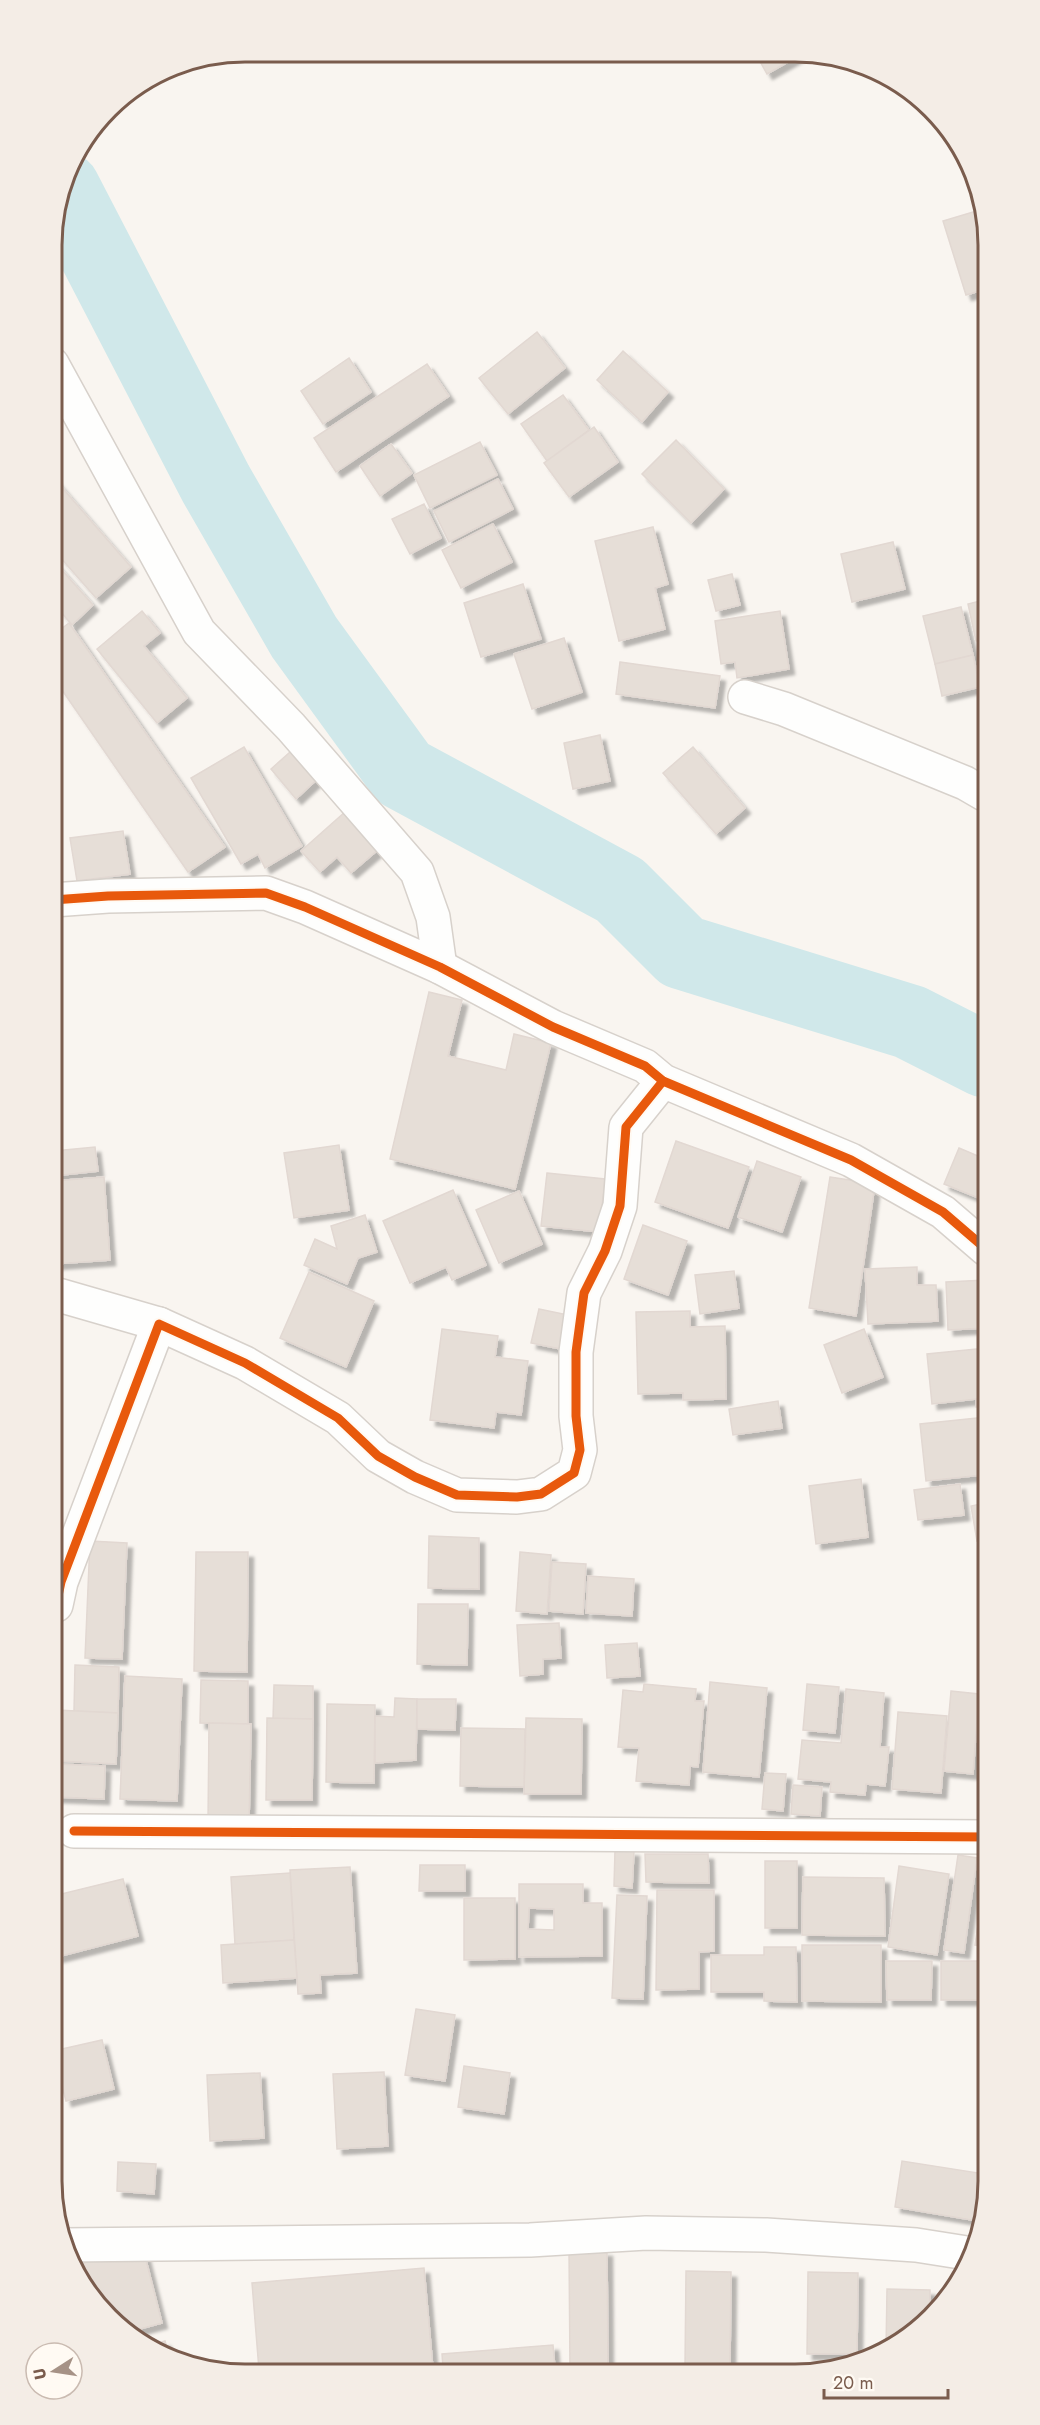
<svg xmlns="http://www.w3.org/2000/svg" width="1040" height="2425" font-family="Jost,sans-serif">
<style>
.lines{fill:none;stroke-linecap:round;stroke-linejoin:round}
.river{stroke:#d0e8ea;stroke-width:75}
.building{fill:#e6ded7;stroke:#e2d8d2;stroke-width:1.5;fill-rule:evenodd;filter:url(#shadow)}
.minor-casing{stroke:#d7d1cb;stroke-width:36}
.minor{stroke:#fefefd;stroke-width:33}
.cycleway-casing{stroke:#fffaf3;stroke-width:13}
.cycleway{stroke:#e8590c;stroke-width:9}
.rim{fill:none;stroke:#7a5c4d;stroke-width:3}
</style>
<defs>
<filter id="shadow"><feDropShadow dx="5.5" dy="5.5" stdDeviation="1.5" flood-color="#0004"/></filter>
</defs>
<rect width="100%" height="100%" fill="#f9f5f0"/>
<g class="lines">
<polyline class="river" points="63,189 216,484 304,637 403,773 620,890 682,952 910,1022 985,1060"/>
</g>
<g class="building">
<polygon points="756,54 802,54 767,74"/>
<polygon points="983,209 983,290 966,295 943,221"/>
<polygon points="537,332 565,368 508,414 479,378"/>
<polygon points="623,351 668,392 642,422 597,380"/>
<polygon points="349,358 371,392 323,424 301,391"/>
<polygon points="427,364 449,396 336,472 314,438"/>
<polygon points="563,395 589,430 547,461 521,424"/>
<polygon points="594,427 618,462 569,497 544,463"/>
<polygon points="676,440 724,489 691,523 642,474"/>
<polygon points="480,442 497,475 430,508 414,475"/>
<polygon points="391,444 412,473 380,496 360,466"/>
<polygon points="52,476 131,567 96,598 52,548"/>
<polygon points="498,479 513,509 449,542 434,511"/>
<polygon points="424,504 441,538 410,554 392,519"/>
<polygon points="493,524 512,562 461,588 442,550"/>
<polygon points="653,527 668,584 655,588 665,629 619,641 595,541"/>
<polygon points="893,542 905,589 852,602 841,554"/>
<polygon points="52,559 93,605 72,625 53,603"/>
<polygon points="732,574 740,605 716,611 708,580"/>
<polygon points="523,584 541,639 481,657 464,603"/>
<polygon points="984,600 984,639 976,641 968,604"/>
<polygon points="961,607 973,655 935,664 923,616"/>
<polygon points="142,611 160,633 144,646 187,698 157,723 97,649"/>
<polygon points="780,611 789,669 737,678 735,662 721,664 715,621"/>
<polygon points="69,623 225,847 188,872 53,677 53,635"/>
<polygon points="564,638 582,692 532,709 514,654"/>
<polygon points="973,655 980,687 942,696 935,664"/>
<polygon points="620,662 720,676 715,708 616,694"/>
<polygon points="600,735 610,781 573,789 564,743"/>
<polygon points="299,744 324,773 296,799 271,769"/>
<polygon points="244,747 302,846 265,868 258,854 241,864 191,778"/>
<polygon points="693,747 745,808 716,834 663,773"/>
<polygon points="346,811 379,849 351,873 337,857 320,872 301,851"/>
<polygon points="123,831 130,874 77,881 70,838"/>
<polygon points="429,992 462,1000 448,1056 506,1070 514,1034 551,1043 515,1189 390,1159"/>
<polygon points="676,1141 749,1167 728,1228 655,1202"/>
<polygon points="339,1145 349,1210 294,1218 284,1153"/>
<polygon points="95,1147 98,1171 54,1176 54,1151"/>
<polygon points="959,1148 985,1159 986,1201 944,1184"/>
<polygon points="757,1161 801,1177 782,1232 738,1217"/>
<polygon points="547,1173 605,1179 599,1232 541,1226"/>
<polygon points="104,1177 110,1260 55,1264 54,1181"/>
<polygon points="830,1177 875,1184 856,1316 809,1308"/>
<polygon points="453,1190 486,1265 452,1280 446,1267 410,1283 383,1221"/>
<polygon points="519,1191 542,1244 499,1263 476,1210"/>
<polygon points="365,1215 377,1252 358,1258 347,1284 304,1265 315,1239 337,1249 331,1226"/>
<polygon points="643,1225 687,1241 668,1295 624,1279"/>
<polygon points="917,1267 917,1285 936,1285 938,1321 868,1324 865,1269"/>
<polygon points="734,1271 739,1308 700,1314 695,1275"/>
<polygon points="309,1272 374,1301 346,1367 280,1338"/>
<polygon points="986,1280 986,1328 948,1330 946,1282"/>
<polygon points="539,1309 573,1316 566,1350 531,1343"/>
<polygon points="690,1311 690,1327 725,1326 726,1399 683,1400 683,1393 638,1394 636,1312"/>
<polygon points="442,1329 498,1336 495,1357 528,1361 521,1415 496,1412 494,1428 430,1420"/>
<polygon points="864,1329 883,1377 842,1393 824,1345"/>
<polygon points="986,1348 986,1406 976,1407 976,1399 932,1404 927,1354"/>
<polygon points="778,1401 782,1428 733,1435 729,1409"/>
<polygon points="986,1417 986,1498 984,1499 982,1475 926,1481 920,1424"/>
<polygon points="861,1479 868,1537 816,1544 809,1486"/>
<polygon points="960,1484 964,1515 918,1520 914,1490"/>
<polygon points="986,1503 987,1539 977,1541 971,1506"/>
<polygon points="429,1536 479,1538 479,1589 428,1588"/>
<polygon points="90,1541 127,1543 122,1659 85,1658"/>
<polygon points="196,1552 248,1552 247,1672 194,1671"/>
<polygon points="520,1552 551,1555 547,1614 516,1611"/>
<polygon points="552,1562 586,1564 583,1614 549,1611"/>
<polygon points="588,1576 634,1579 632,1616 586,1613"/>
<polygon points="418,1604 468,1604 467,1665 417,1664"/>
<polygon points="559,1623 561,1658 543,1659 543,1674 520,1676 517,1625"/>
<polygon points="637,1643 640,1676 607,1678 605,1645"/>
<polygon points="75,1665 119,1667 118,1713 74,1711"/>
<polygon points="125,1676 182,1679 177,1801 120,1799"/>
<polygon points="201,1680 248,1681 248,1724 200,1723"/>
<polygon points="710,1682 767,1688 759,1777 703,1772"/>
<polygon points="644,1684 696,1689 695,1701 704,1701 698,1767 690,1766 689,1785 636,1781 639,1748 618,1747 623,1690 643,1692"/>
<polygon points="807,1684 839,1687 835,1733 803,1730"/>
<polygon points="274,1685 313,1686 313,1719 273,1719"/>
<polygon points="846,1689 884,1693 880,1747 889,1747 885,1786 866,1784 865,1795 830,1792 831,1782 798,1779 802,1740 841,1743"/>
<polygon points="951,1691 979,1694 973,1774 944,1771"/>
<polygon points="395,1698 417,1699 416,1760 375,1763 375,1716 394,1717"/>
<polygon points="417,1699 456,1699 455,1730 417,1729"/>
<polygon points="327,1704 375,1705 374,1783 326,1782"/>
<polygon points="56,1710 118,1713 116,1764 56,1761"/>
<polygon points="898,1712 947,1716 941,1793 892,1789"/>
<polygon points="267,1718 313,1719 312,1800 266,1800"/>
<polygon points="526,1718 582,1719 581,1794 524,1794"/>
<polygon points="209,1723 251,1724 249,1823 208,1822"/>
<polygon points="461,1728 525,1729 524,1787 460,1786"/>
<polygon points="56,1764 105,1766 104,1799 56,1797"/>
<polygon points="765,1773 786,1774 783,1811 762,1809"/>
<polygon points="793,1785 822,1787 820,1816 791,1814"/>
<polygon points="615,1850 634,1851 632,1888 614,1886"/>
<polygon points="645,1854 708,1854 709,1883 646,1882"/>
<polygon points="958,1855 977,1858 964,1953 944,1950"/>
<rect x="765" y="1861" width="32" height="67"/>
<polygon points="987,1862 988,1862 988,1947 975,1945"/>
<polygon points="420,1865 465,1865 465,1891 419,1891"/>
<polygon points="899,1866 949,1874 937,1955 888,1947"/>
<polygon points="350,1867 357,1973 320,1975 321,1993 298,1994 290,1870"/>
<polygon points="290,1873 294,1940 235,1944 231,1877"/>
<polygon points="803,1877 884,1878 885,1936 802,1935"/>
<polygon points="123,1879 138,1936 57,1957 57,1895"/>
<path d="M 519,1884 L 583,1884 L 583,1903 L 602,1903 L 602,1956 L 519,1957 ZM 529,1908 L 554,1909 L 554,1930 L 528,1929 Z"/>
<polygon points="657,1890 714,1890 714,1951 699,1952 699,1989 656,1990"/>
<polygon points="617,1895 647,1896 643,1999 612,1998"/>
<polygon points="464,1898 515,1898 515,1959 464,1960"/>
<polygon points="294,1940 297,1978 223,1983 221,1945"/>
<polygon points="802,1945 881,1945 881,2002 802,2001"/>
<polygon points="764,1947 796,1947 797,2002 764,2001 764,1992 711,1992 711,1955 764,1955"/>
<polygon points="886,1961 932,1961 931,2000 887,2000"/>
<rect x="941" y="1961" width="47" height="39"/>
<polygon points="416,2009 455,2015 445,2081 405,2075"/>
<polygon points="102,2040 114,2089 66,2101 57,2067 57,2050"/>
<polygon points="464,2066 510,2073 504,2114 458,2107"/>
<polygon points="384,2072 388,2146 337,2149 333,2074"/>
<polygon points="260,2073 264,2138 210,2141 207,2075"/>
<polygon points="986,2156 988,2156 989,2192 983,2222 895,2207 902,2161 984,2174"/>
<polygon points="118,2162 156,2164 154,2194 117,2191"/>
<polygon points="143,2248 162,2323 129,2332 117,2326 77,2277 72,2266"/>
<polygon points="569,2251 607,2251 608,2369 570,2369"/>
<polygon points="424,2268 433,2369 259,2370 252,2283"/>
<polygon points="686,2271 731,2272 730,2367 685,2366"/>
<polygon points="808,2272 858,2273 857,2354 807,2354"/>
<polygon points="887,2289 930,2290 930,2316 903,2342 886,2349"/>
<polygon points="165,2341 168,2351 155,2344"/>
<polygon points="553,2345 555,2369 443,2369 442,2354"/>
</g>
<g class="lines">
<defs>
<g id="minor">
<polyline points="52,364 199,632 291,727 417,872 433,917 440,967"/>
<polyline points="745,697 784,709 965,783 984,794"/>
<polyline points="53,900 108,896 266,893 305,907 440,967 553,1027 645,1066 663,1081 851,1160 943,1212 986,1249"/>
<polyline points="55,1294 159,1324"/>
<polyline points="56,1605 61,1582 159,1324 245,1363 338,1418 378,1456 415,1477 457,1495 517,1497 541,1494 574,1473 580,1450 576,1416 576,1352 584,1293 605,1251 620,1206 626,1127 663,1081"/>
<polyline points="74,1831 988,1837"/>
<polyline points="64,2245 530,2240 646,2233 766,2235 916,2245 973,2254"/>
</g>
</defs>
<use href="#minor" class="minor-casing"/>
<use href="#minor" class="minor"/>
<defs>
<g id="cycleway">
<polyline points="53,900 108,896 266,893 305,907 440,967 553,1027 645,1066 663,1081 851,1160 943,1212 986,1249"/>
<polyline points="56,1605 61,1582 159,1324 245,1363 338,1418 378,1456 415,1477 457,1495 517,1497 541,1494 574,1473 580,1450 576,1416 576,1352 584,1293 605,1251 620,1206 626,1127 663,1081"/>
<polyline points="74,1831 988,1837"/>
</g>
</defs>
<use href="#cycleway" class="cycleway-casing"/>
<use href="#cycleway" class="cycleway"/>
</g>
<path d="M0 0H1040V2425H0ZM245 62H795A183 183 0 0 1 978 245V2181A183 183 0 0 1 795 2364H245A183 183 0 0 1 62 2181V245A183 183 0 0 1 245 62Z" fill="#f4ede6" fill-rule="evenodd"/>
<path class="rim" d="M245 62H795A183 183 0 0 1 978 245V2181A183 183 0 0 1 795 2364H245A183 183 0 0 1 62 2181V245A183 183 0 0 1 245 62Z"/>
<g transform="translate(54 2371) rotate(258)"><circle r="28" fill="#fffaf3" stroke="#cabbb1" stroke-width="1.5"/>
<path d="M0-4.5L10 22L0 15L-10 22Z" fill="#a69286"/>
<text y="-9" font-size="16" font-weight="bold" text-anchor="middle" fill="#7a5c4d">U</text>
</g>
<path d="M824 2389v9h124v-9" fill="none" stroke="#7a5c4d" stroke-width="3"/>
<text x="833" y="2389" font-size="18" fill="#7a5c4d" stroke="#fffaf3" stroke-width="4.5" paint-order="stroke">20 m</text>
</svg>
